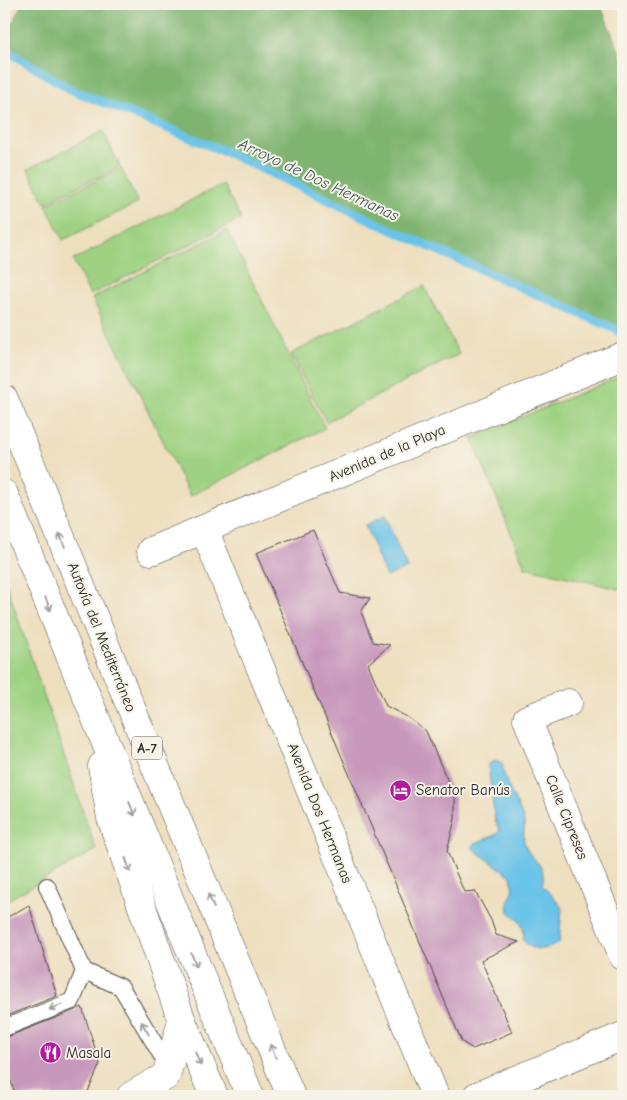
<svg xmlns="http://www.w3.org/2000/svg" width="627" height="1100" font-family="'Comic Neue',sans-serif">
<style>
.green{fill:#9ed282;stroke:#647e56}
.forest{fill:#7eb470;stroke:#54704e}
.water{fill:#6ac3e8;stroke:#4a778a}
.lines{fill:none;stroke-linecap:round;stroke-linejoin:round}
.stream{stroke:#6ac3e8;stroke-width:9}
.building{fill:#c797bc}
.lane-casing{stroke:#484641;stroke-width:18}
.street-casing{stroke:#484641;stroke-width:29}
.secondary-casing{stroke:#484641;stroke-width:29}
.highway-casing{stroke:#484641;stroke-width:29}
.lane{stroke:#fff;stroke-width:16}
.street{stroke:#fff;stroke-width:28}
.secondary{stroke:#fff;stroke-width:28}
.highway{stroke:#fff;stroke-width:28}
.oneway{stroke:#a0a0a0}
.labels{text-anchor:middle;stroke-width:4;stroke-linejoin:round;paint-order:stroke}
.shield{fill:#f7f3e8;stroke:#686764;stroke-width:1}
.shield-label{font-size:14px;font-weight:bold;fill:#2b2b2b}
.street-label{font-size:15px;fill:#2b2b2b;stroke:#f7f3e8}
.poi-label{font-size:15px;fill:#2b2b2b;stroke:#f7f3e8;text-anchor:start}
.water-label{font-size:16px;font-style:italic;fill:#3e5964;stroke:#f7f3e8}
</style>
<rect width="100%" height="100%" fill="#f7f3e8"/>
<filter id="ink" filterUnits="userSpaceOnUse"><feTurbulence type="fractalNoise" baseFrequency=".02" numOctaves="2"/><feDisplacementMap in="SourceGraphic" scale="10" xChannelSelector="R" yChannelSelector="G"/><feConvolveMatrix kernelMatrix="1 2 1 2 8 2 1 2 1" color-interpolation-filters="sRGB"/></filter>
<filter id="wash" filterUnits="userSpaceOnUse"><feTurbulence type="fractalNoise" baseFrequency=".0096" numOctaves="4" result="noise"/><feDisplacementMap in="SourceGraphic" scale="20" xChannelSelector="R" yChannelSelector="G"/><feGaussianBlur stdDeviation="1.12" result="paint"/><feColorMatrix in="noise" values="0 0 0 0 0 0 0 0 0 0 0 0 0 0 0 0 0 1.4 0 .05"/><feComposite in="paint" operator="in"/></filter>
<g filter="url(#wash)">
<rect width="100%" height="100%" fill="#eedfbf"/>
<g class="green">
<polygon points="103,131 120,166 45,203 28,169"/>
<polygon points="121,168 138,203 63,240 46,205"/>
<polygon points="223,184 241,219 90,295 73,260"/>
<polygon points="227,230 325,428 190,496 92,298"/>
<polygon points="424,286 459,354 326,422 291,354"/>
<polygon points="623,375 623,590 525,567 472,438"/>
<polygon points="4,577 96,850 4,902"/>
</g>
<polygon class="forest" points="22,4 600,4 623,61 623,325 615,329 401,234 226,152 70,89 4,49 4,40"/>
<g class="water">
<polygon points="385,516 407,568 386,577 365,525"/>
<path d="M 495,760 L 502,763 C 505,787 515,797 523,818 C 526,826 523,833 524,841 C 527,860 549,863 542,885 L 554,897 L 562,908 L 559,943 C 546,950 533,953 523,940 C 526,926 519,920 509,912 L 508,902 L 513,892 L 511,876 L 473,849 L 473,844 L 495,835 L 500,831 L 495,821 L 488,765 Z"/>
</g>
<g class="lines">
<polyline class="stream" points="4,49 70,89 226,152 401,234 615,329 623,335"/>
</g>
<g id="blocks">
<g class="building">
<polygon points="313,530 340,593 370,598 361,612 373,642 390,645 368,664 386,706 407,717 426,731 455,798 455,819 447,851 464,892 475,891 491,920 496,935 519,942 481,960 512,1032 473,1049 462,1042 256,553"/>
<polygon points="29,905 57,996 4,1017 4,919"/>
<polygon points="82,1007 100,1064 86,1096 16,1096 4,1062 4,1038 63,1015"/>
</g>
</g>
</g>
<g filter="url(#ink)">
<use href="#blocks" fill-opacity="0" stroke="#484641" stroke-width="1"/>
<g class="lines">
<defs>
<g id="lane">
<polyline points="47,886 84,971 121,987 169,1068"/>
<polyline points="4,1028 72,1001 84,971"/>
</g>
<g id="street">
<polyline points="151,551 204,529"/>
<polyline points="568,703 527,719 623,956"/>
<polyline points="477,1096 623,1036"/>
</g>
<g id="secondary">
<polyline points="182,1021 214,1096"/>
<polyline points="131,1096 166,1076 182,1021"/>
<polyline points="435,1096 204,529 623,356"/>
</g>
<g id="highway">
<polyline points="4,399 291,1096"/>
<polyline points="4,494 250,1096"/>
<polyline points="102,766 111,818 182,1021"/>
</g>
</defs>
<use href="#lane" class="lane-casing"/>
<use href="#street" class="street-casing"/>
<use href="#secondary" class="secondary-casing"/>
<use href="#highway" class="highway-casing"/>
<use href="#lane" class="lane"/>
<use href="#street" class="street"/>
<use href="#secondary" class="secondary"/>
<use href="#highway" class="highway"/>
</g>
<defs><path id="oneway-shaft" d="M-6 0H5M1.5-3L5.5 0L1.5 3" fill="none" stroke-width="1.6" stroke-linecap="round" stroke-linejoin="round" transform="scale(1.25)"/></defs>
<g class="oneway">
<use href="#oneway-shaft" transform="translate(62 540) rotate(-112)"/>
<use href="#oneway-shaft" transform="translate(48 604) rotate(68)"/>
<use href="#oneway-shaft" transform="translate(132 809) rotate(68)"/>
<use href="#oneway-shaft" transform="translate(128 865) rotate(71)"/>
<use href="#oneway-shaft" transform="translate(211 901) rotate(-112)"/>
<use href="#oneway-shaft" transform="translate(194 960) rotate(68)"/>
<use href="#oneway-shaft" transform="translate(56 1007) rotate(158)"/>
<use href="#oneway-shaft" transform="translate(145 1028) rotate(-121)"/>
<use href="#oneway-shaft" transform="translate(273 1051) rotate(-112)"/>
<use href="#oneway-shaft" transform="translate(198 1059) rotate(67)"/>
</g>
</g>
<defs>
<symbol id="hotel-disc" viewBox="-11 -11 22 22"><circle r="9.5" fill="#b5179e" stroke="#f7f3e8"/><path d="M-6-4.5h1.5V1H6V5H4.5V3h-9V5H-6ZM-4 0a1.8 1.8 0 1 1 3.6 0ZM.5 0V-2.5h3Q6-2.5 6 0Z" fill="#fff"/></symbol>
<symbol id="restaurant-disc" viewBox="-11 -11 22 22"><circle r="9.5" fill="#b5179e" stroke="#f7f3e8"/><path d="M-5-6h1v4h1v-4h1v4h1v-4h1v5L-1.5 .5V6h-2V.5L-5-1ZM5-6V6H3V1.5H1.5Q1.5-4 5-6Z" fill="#fff"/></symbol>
</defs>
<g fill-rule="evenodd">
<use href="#hotel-disc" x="388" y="778" width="25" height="25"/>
<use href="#restaurant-disc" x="38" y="1040" width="25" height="25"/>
</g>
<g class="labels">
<rect class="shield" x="132" y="736.5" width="30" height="23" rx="4"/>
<g class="shield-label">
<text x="147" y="753">A-7</text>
</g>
<g class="street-label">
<text transform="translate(387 453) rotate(-23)" y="5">Avenida de la Playa</text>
<text transform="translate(102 637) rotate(68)" y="5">Autovía del Mediterráneo</text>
<text transform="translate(320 813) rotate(68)" y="5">Avenida Dos Hermanas</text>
<text transform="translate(567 817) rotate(68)" y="5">Calle Cipreses</text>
</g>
<g class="poi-label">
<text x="416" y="795">Senator Banús</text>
<text x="66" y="1058">Masala</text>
</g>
<g class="water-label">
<text transform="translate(319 179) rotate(25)" y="6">Arroyo de Dos Hermanas</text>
</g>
</g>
<rect width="627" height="1100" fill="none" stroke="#f7f3e8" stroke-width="20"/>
</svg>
